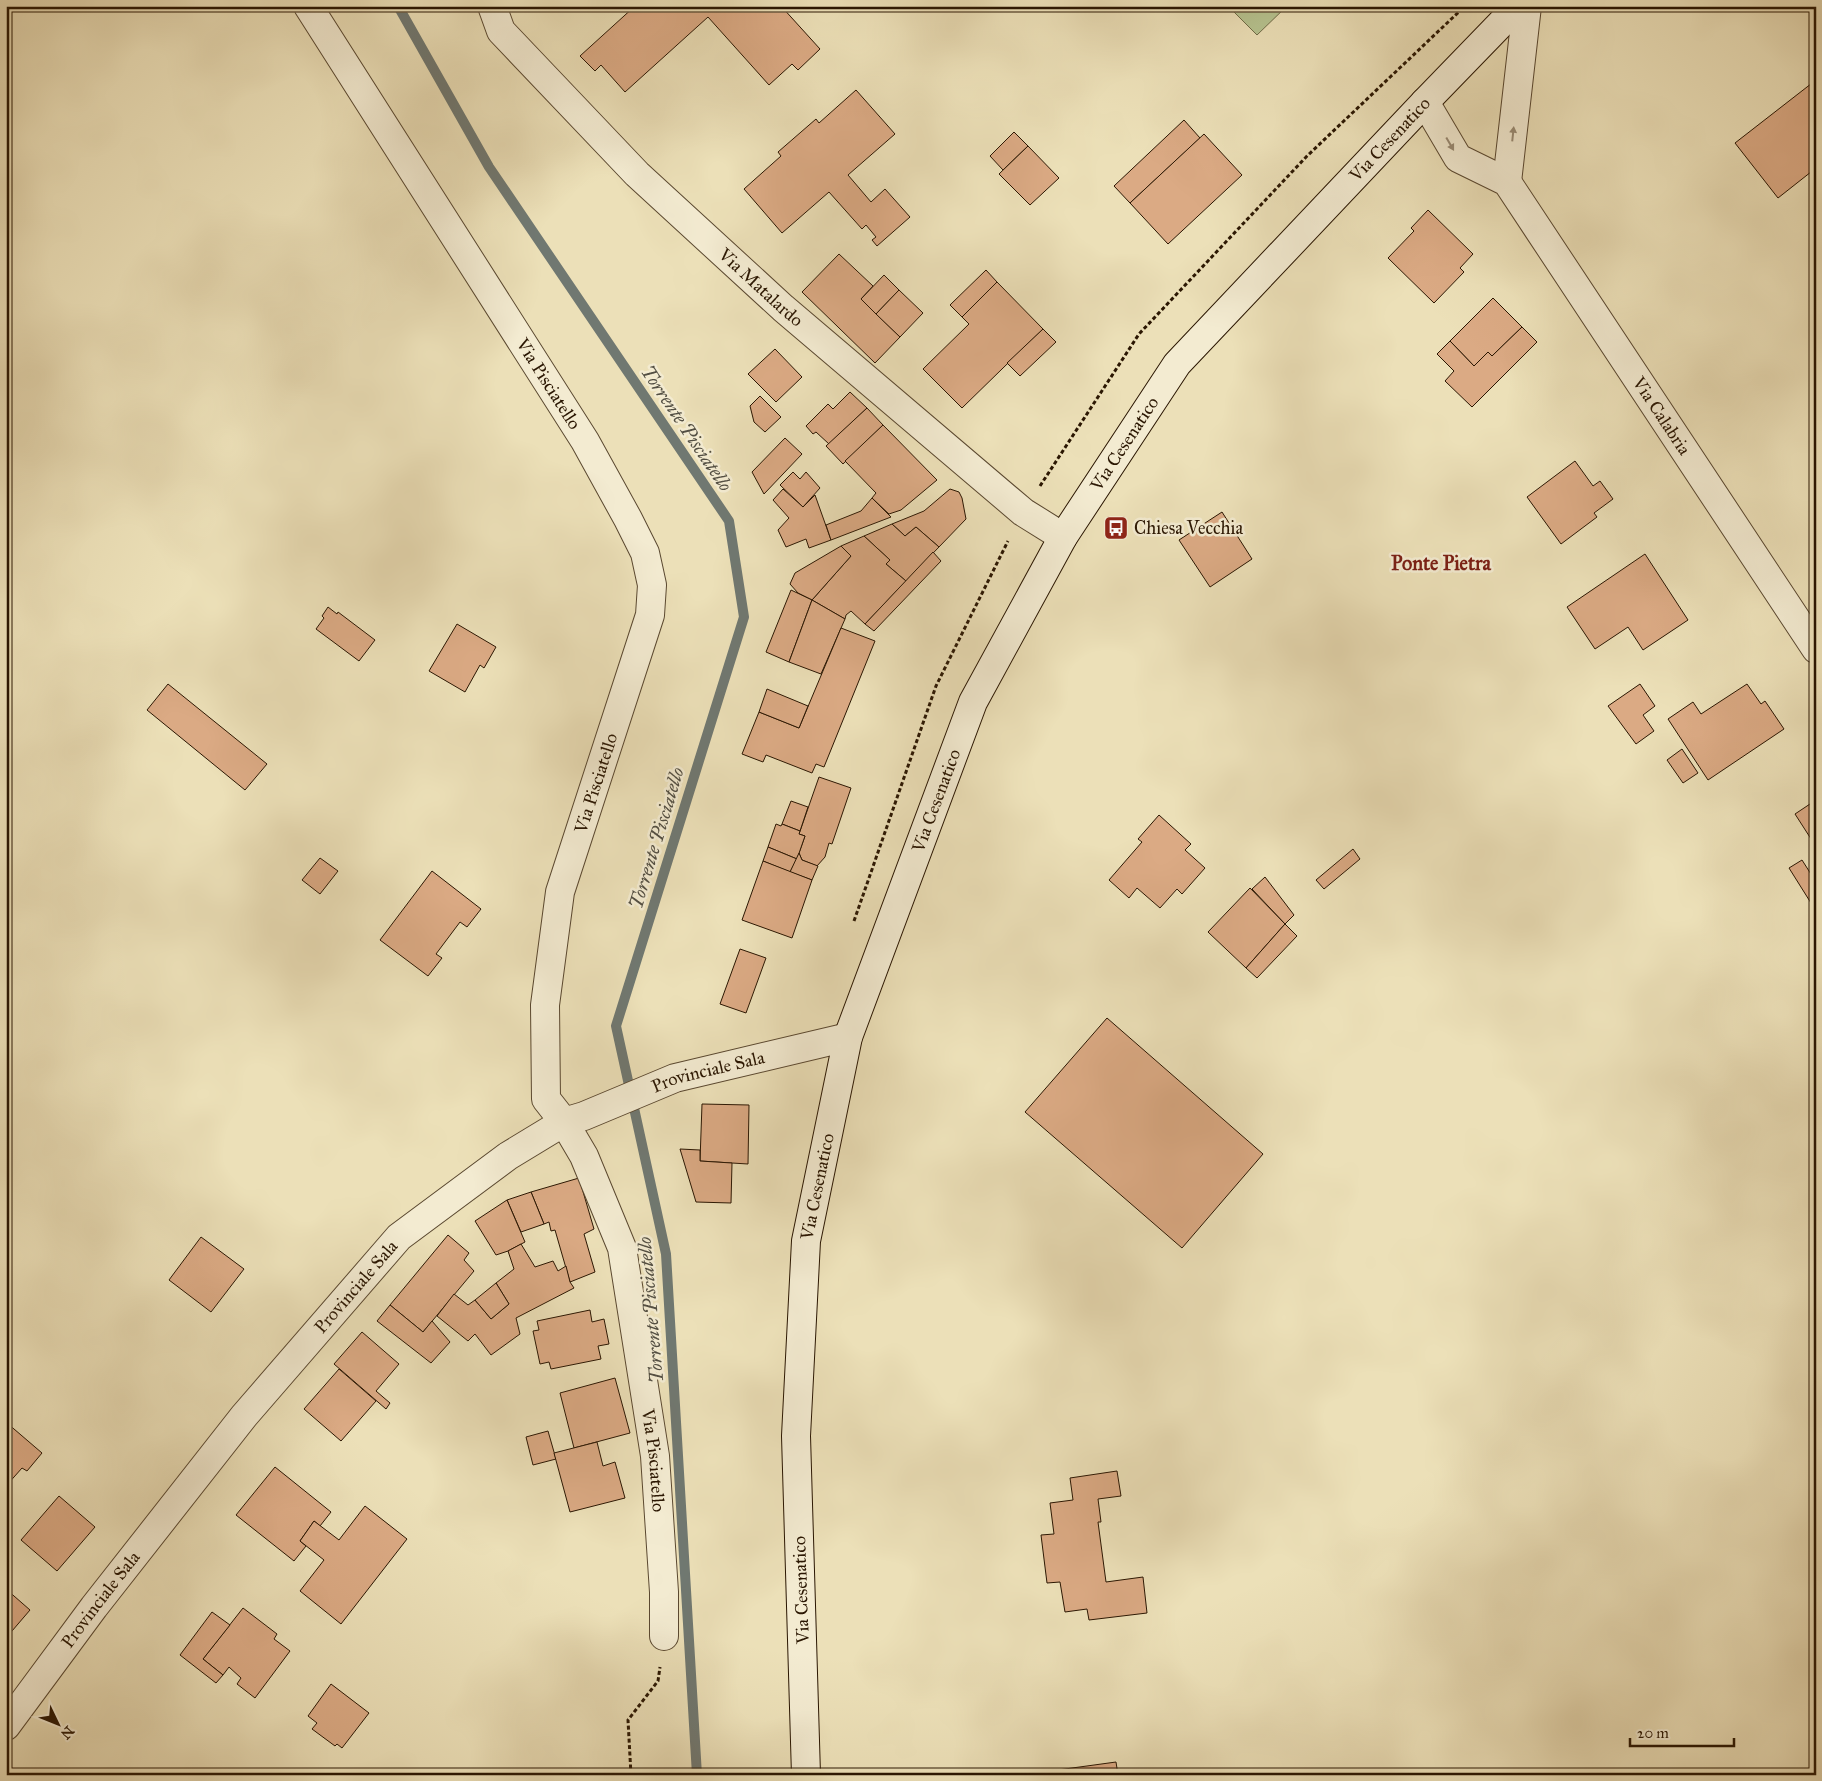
<svg xmlns="http://www.w3.org/2000/svg" width="1822" height="1781" font-family="'IM FELL Great Primer',serif">
<style>
.green{fill:#b6c390;stroke:#706c49}
.lines{fill:none;stroke-linecap:round;stroke-linejoin:round}
.stream{stroke:#707871;stroke-width:10}
.building{fill:#dbaa84;stroke:#2a1602}
.minor-casing{stroke:#5a4830;stroke-width:30}
.tertiary-casing{stroke:#5a4830;stroke-width:30}
.secondary-casing{stroke:#2a1602;stroke-width:30}
.path{stroke:#2a1602;stroke-width:3;stroke-dasharray:4 2.5;stroke-linecap:butt}
.minor{stroke:#f3ebd1;stroke-width:28}
.tertiary{stroke:#f3ebd1;stroke-width:28}
.secondary{stroke:#f3ebd1;stroke-width:28}
.oneway{fill:#998b74}
.labels{text-anchor:middle;stroke-width:5;stroke-linejoin:round;paint-order:stroke}
.street-label{font-size:18px;fill:#2a1602;stroke:#f3ebd1}
.poi-label{font-size:18px;fill:#2a1602;stroke:#f3ebd1;text-anchor:start}
.water-label{font-size:19px;font-style:italic;fill:#534f43;stroke:#f3ebd1}
.quarter-label{font-size:20px;font-weight:bold;fill:#7a1f14;stroke:#f3ebd1}
</style>
<rect width="100%" height="100%" fill="#ece0b8"/>
<filter id="stains"><feTurbulence type="fractalNoise" baseFrequency=".004" numOctaves="4"/><feColorMatrix values="0 0 0 0 .2 0 0 0 0 .09 0 0 0 0 .02 0 0 0 .5 -.17"/></filter>
<radialGradient id="worn" r=".72"><stop offset=".6" stop-color="#630" stop-opacity="0"/><stop offset="1" stop-color="#630" stop-opacity=".3"/></radialGradient>
<polygon class="green" points="1228,6 1287,6 1257,35"/>
<g class="lines">
<polyline class="stream" points="398,6 489,167 729,521 744,617 616,1026 666,1254 697,1775"/>
</g>
<g class="building">
<polygon points="635,6 781,6 820,49 798,70 792,64 769,85 708,17 625,92 601,65 595,71 580,56"/>
<polygon points="1816,80 1816,168 1778,198 1735,143"/>
<polygon points="856,90 895,134 848,175 871,202 885,189 910,217 877,246 872,240 876,237 866,225 862,229 829,192 782,233 744,189 781,156 778,152 816,119 819,123"/>
<polygon points="1184,120 1200,138 1130,203 1114,186"/>
<polygon points="1014,132 1028,146 1003,170 990,156"/>
<polygon points="1204,134 1242,175 1168,244 1130,203"/>
<polygon points="1028,146 1059,178 1030,205 999,174"/>
<polygon points="1428,210 1473,254 1460,268 1464,272 1434,303 1388,258 1414,231 1411,228"/>
<polygon points="839,254 873,286 861,299 900,337 875,363 802,292"/>
<polygon points="986,270 997,282 962,317 950,305"/>
<polygon points="884,275 899,290 876,314 861,299"/>
<polygon points="997,282 1043,329 962,408 923,369 969,324 962,317"/>
<polygon points="899,290 923,313 900,337 876,314"/>
<polygon points="1493,298 1522,327 1492,356 1488,352 1474,366 1450,341"/>
<polygon points="1522,327 1537,342 1472,407 1445,381 1454,371 1437,354 1450,341 1474,366 1488,352 1492,356"/>
<polygon points="1043,329 1056,342 1020,376 1007,363"/>
<polygon points="775,349 802,377 776,402 748,374"/>
<polygon points="850,392 867,408 829,444 816,432 813,434 806,426 828,404 833,409"/>
<polygon points="760,396 781,417 765,432 754,422 750,406"/>
<polygon points="867,408 883,425 843,464 826,446"/>
<polygon points="883,425 937,480 901,510 889,514 872,498 876,493 845,461"/>
<polygon points="785,438 802,454 764,494 752,472"/>
<polygon points="1575,461 1593,486 1600,481 1613,499 1594,513 1597,517 1561,544 1527,497"/>
<polygon points="793,472 800,479 806,472 820,488 803,507 780,485"/>
<polygon points="783,489 803,507 815,495 831,540 809,548 806,539 786,547 778,530 789,518 773,500"/>
<polygon points="950,489 959,492 962,498 966,519 939,547 916,527 905,536 892,524 924,511"/>
<polygon points="872,498 891,517 831,540 826,525 861,511"/>
<polygon points="1222,512 1252,559 1210,587 1179,540"/>
<polygon points="892,524 905,536 916,527 939,547 906,581 886,564 890,560 864,536"/>
<polygon points="864,536 890,560 886,564 906,581 865,624 851,611 846,615 845,619 812,600 851,556 841,546"/>
<polygon points="841,546 851,556 812,600 798,593 790,584 795,573"/>
<polygon points="933,552 941,561 874,631 865,624"/>
<polygon points="1645,554 1688,620 1643,650 1628,627 1595,649 1567,607"/>
<polygon points="791,590 812,600 789,662 766,652"/>
<polygon points="812,600 845,619 821,674 789,662"/>
<polygon points="328,607 337,614 338,612 375,640 359,661 316,629 324,618 322,616"/>
<polygon points="457,624 496,647 484,668 480,665 465,692 429,671"/>
<polygon points="841,628 875,641 824,767 816,764 812,773 766,755 763,762 742,754 759,712 799,728"/>
<polygon points="168,684 267,764 245,790 147,710"/>
<polygon points="1640,684 1655,706 1643,715 1654,731 1636,744 1608,706"/>
<polygon points="1747,684 1761,704 1765,701 1784,729 1708,780 1668,719 1693,702 1701,714"/>
<polygon points="767,689 808,706 799,728 759,712"/>
<polygon points="1682,749 1698,773 1683,783 1667,760"/>
<polygon points="819,777 851,788 832,844 829,843 825,857 817,866 802,860 799,853 805,836 799,834"/>
<polygon points="1816,800 1816,840 1813,842 1795,814"/>
<polygon points="791,801 808,807 800,831 782,824"/>
<polygon points="1159,815 1191,844 1185,850 1205,868 1182,894 1177,889 1160,908 1137,888 1129,898 1109,880 1142,842 1138,839"/>
<polygon points="776,824 781,826 782,824 800,831 799,834 805,836 797,859 768,847"/>
<polygon points="768,847 797,859 790,872 763,861"/>
<polygon points="1353,849 1360,859 1324,889 1316,880"/>
<polygon points="799,853 802,860 818,866 812,880 790,872"/>
<polygon points="320,858 338,871 320,894 302,880"/>
<polygon points="1802,860 1816,882 1816,911 1789,868"/>
<polygon points="763,861 812,880 792,938 742,920"/>
<polygon points="432,871 481,909 467,927 460,922 436,954 442,958 428,976 380,940"/>
<polygon points="1265,877 1294,915 1285,924 1252,889"/>
<polygon points="1250,888 1285,924 1246,968 1208,932"/>
<polygon points="1285,924 1297,936 1257,978 1246,968"/>
<polygon points="740,949 766,958 746,1013 720,1004"/>
<polygon points="1107,1018 1263,1154 1182,1248 1025,1112"/>
<polygon points="702,1104 749,1105 748,1164 700,1161"/>
<polygon points="680,1149 700,1150 700,1161 732,1163 731,1203 696,1202"/>
<polygon points="579,1178 594,1229 584,1234 595,1272 570,1282 555,1230 551,1231 549,1222 544,1224 531,1192"/>
<polygon points="531,1192 544,1224 521,1232 507,1200"/>
<polygon points="507,1200 525,1242 508,1251 496,1255 475,1221"/>
<polygon points="448,1235 469,1253 464,1260 474,1271 423,1332 390,1305"/>
<polygon points="201,1237 244,1269 211,1312 169,1280"/>
<polygon points="521,1244 535,1267 553,1261 558,1271 566,1266 570,1282 574,1288 516,1318 520,1334 491,1355 475,1334 468,1341 437,1316 454,1294 468,1305 475,1300 491,1319 509,1304 496,1283 514,1269 508,1251"/>
<polygon points="496,1283 509,1304 491,1319 475,1300"/>
<polygon points="390,1305 423,1332 432,1321 450,1342 431,1363 377,1321"/>
<polygon points="590,1310 592,1322 604,1319 609,1344 598,1346 601,1359 551,1369 549,1362 540,1364 533,1331 539,1330 537,1321"/>
<polygon points="362,1332 399,1364 376,1391 390,1403 386,1409 334,1364"/>
<polygon points="339,1369 376,1401 341,1441 304,1409"/>
<polygon points="615,1378 630,1433 574,1448 560,1393"/>
<polygon points="7,1423 42,1453 27,1471 22,1468 6,1486"/>
<polygon points="548,1431 556,1459 533,1465 526,1437"/>
<polygon points="597,1442 603,1466 615,1462 625,1498 570,1512 554,1453"/>
<polygon points="275,1467 331,1512 320,1526 314,1521 300,1541 306,1546 294,1561 236,1515"/>
<polygon points="1117,1471 1121,1496 1098,1499 1101,1522 1098,1522 1106,1582 1143,1577 1147,1613 1089,1620 1087,1609 1065,1612 1060,1582 1047,1583 1041,1535 1054,1534 1050,1503 1073,1500 1070,1478"/>
<polygon points="59,1496 95,1527 57,1571 21,1540"/>
<polygon points="365,1506 407,1539 341,1624 300,1591 324,1560 300,1541 314,1521 339,1540"/>
<polygon points="6,1589 30,1610 6,1638"/>
<polygon points="243,1608 277,1634 274,1639 290,1651 255,1698 237,1684 241,1678 229,1667 223,1675 203,1659"/>
<polygon points="212,1612 230,1625 203,1659 223,1675 216,1683 180,1655"/>
<polygon points="331,1684 369,1713 342,1748 337,1744 335,1746 312,1729 317,1723 308,1716"/>
<polygon points="1116,1762 1118,1775 1044,1775 1043,1772"/>
</g>
<g class="lines">
<defs>
<g id="minor">
<path id="s1" d="M 308,6 L 585,441 L 628,519 L 645,553 L 652,585 L 650,615 L 560,892 L 545,1005 L 546,1099 L 564,1122 L 584,1156 L 622,1248 L 655,1456 L 664,1592 L 664,1636"/>
<path id="s2" d="M 492,6 L 501,31 L 637,174 L 783,308 L 1023,512 L 1063,537"/>
<path id="s3" d="M 1425,102 L 1458,158 L 1507,182 L 1816,649"/>
<polyline points="1507,182 1527,6"/>
</g>
<g id="tertiary">
<path id="s4" d="M 6,1726 L 94,1607 L 244,1416 L 399,1237 L 508,1156 L 564,1122 L 584,1116 L 675,1078 L 848,1037"/>
</g>
<g id="secondary">
<path id="s5" d="M 806,1775 L 796,1436 L 806,1241 L 848,1037 L 973,702 L 1063,537 L 1177,364 L 1425,102 L 1518,6"/>
</g>
</defs>
<use href="#minor" class="minor-casing"/>
<use href="#tertiary" class="tertiary-casing"/>
<use href="#secondary" class="secondary-casing"/>
<g class="path">
<polyline points="1040,486 1139,334 1307,156 1465,6"/>
<polyline points="854,921 936,686 1008,541"/>
<polyline points="631,1775 628,1720 658,1681 660,1667"/>
</g>
<use href="#minor" class="minor"/>
<use href="#tertiary" class="tertiary"/>
<use href="#secondary" class="secondary"/>
</g>
<defs><path id="oneway-solid" d="M-6-.8H1V-3.2L6.5 0L1 3.2V.8H-6Z" transform="scale(1.25)"/></defs>
<g class="oneway">
<use href="#oneway-solid" transform="translate(1513 134) rotate(-84)"/>
<use href="#oneway-solid" transform="translate(1450 144) rotate(60)"/>
</g>
<defs>
<symbol id="bus-square" viewBox="-11 -11 22 22"><rect x="-9" y="-9" width="18" height="18" rx="4" fill="#8f2418" stroke="#f3ebd1"/><path d="M-5-6H5V4H4V6H2V4H-2V6H-4V4H-5ZM-3.5-4V0h7V-4ZM-3.5 1.2v1.5H-2V1.2ZM2 1.2v1.5H3.5V1.2Z" fill="#fff"/></symbol>
</defs>
<g fill-rule="evenodd">
<use href="#bus-square" x="1102" y="514" width="28" height="28"/>
</g>
<g class="labels">
<g class="street-label">
<text dy="6" stroke="none"><textPath href="#s5" startOffset="1805">Via Cesenatico</textPath></text>
<text dy="6" stroke="none"><textPath href="#s2" startOffset="392">Via Matalardo</textPath></text>
<text dy="6" stroke="none"><textPath href="#s1" startOffset="448">Via Pisciatello</textPath></text>
<text dy="6" stroke="none"><textPath href="#s3" startOffset="400">Via Calabria</textPath></text>
<text dy="6" stroke="none"><textPath href="#s5" startOffset="1400">Via Cesenatico</textPath></text>
<text transform="translate(596 783) rotate(-72)" y="6">Via Pisciatello</text>
<text dy="6" stroke="none"><textPath href="#s5" startOffset="995">Via Cesenatico</textPath></text>
<text dy="6" stroke="none"><textPath href="#s4" startOffset="982">Provinciale Sala</textPath></text>
<text dy="6" stroke="none"><textPath href="#s5" startOffset="590">Via Cesenatico</textPath></text>
<text dy="6" stroke="none"><textPath href="#s4" startOffset="562">Provinciale Sala</textPath></text>
<text dy="6" stroke="none"><textPath href="#s1" startOffset="1588">Via Pisciatello</textPath></text>
<text transform="translate(801 1590) rotate(-92)" y="6">Via Cesenatico</text>
<text dy="6" stroke="none"><textPath href="#s4" startOffset="158">Provinciale Sala</textPath></text>
</g>
<g class="poi-label">
<text x="1134" y="534">Chiesa Vecchia</text>
</g>
<g class="water-label">
<text transform="translate(687 428) rotate(56)" y="7">Torrente Pisciatello</text>
<text transform="translate(656 838) rotate(-73)" y="7">Torrente Pisciatello</text>
<text transform="translate(650 1310) rotate(-95)" y="7">Torrente Pisciatello</text>
</g>
<g class="quarter-label">
<text x="1441" y="570">Ponte Pietra</text>
</g>
</g>
<rect width="1822" height="1781" fill="none" stroke="#ece0b8" stroke-width="25"/>
<rect x="8" y="8" width="1807" height="1766" fill="none" stroke="#2a1602" stroke-width="2.5"/>
<rect x="12" y="12" width="1797" height="1756" fill="none" stroke="#2a1602"/>
<g transform="translate(58 1724) rotate(133)" stroke="#f3ebd1" stroke-width="4" paint-order="stroke">
<path d="M0-4L9 19L0 12L-9 19Z" fill="#2a1602"/>
<text y="-8" font-size="14" font-weight="bold" text-anchor="middle" fill="#2a1602">N</text>
</g>
<path d="M1630 1738v8h104v-8" fill="none" stroke="#2a1602" stroke-width="2.5"/>
<text x="1637" y="1738" font-size="15" fill="#2a1602" stroke="#f3ebd1" stroke-width="4" paint-order="stroke">20 m</text>
<rect width="100%" height="100%" filter="url(#stains)"/>
<rect width="100%" height="100%" fill="url(#worn)"/>
</svg>
